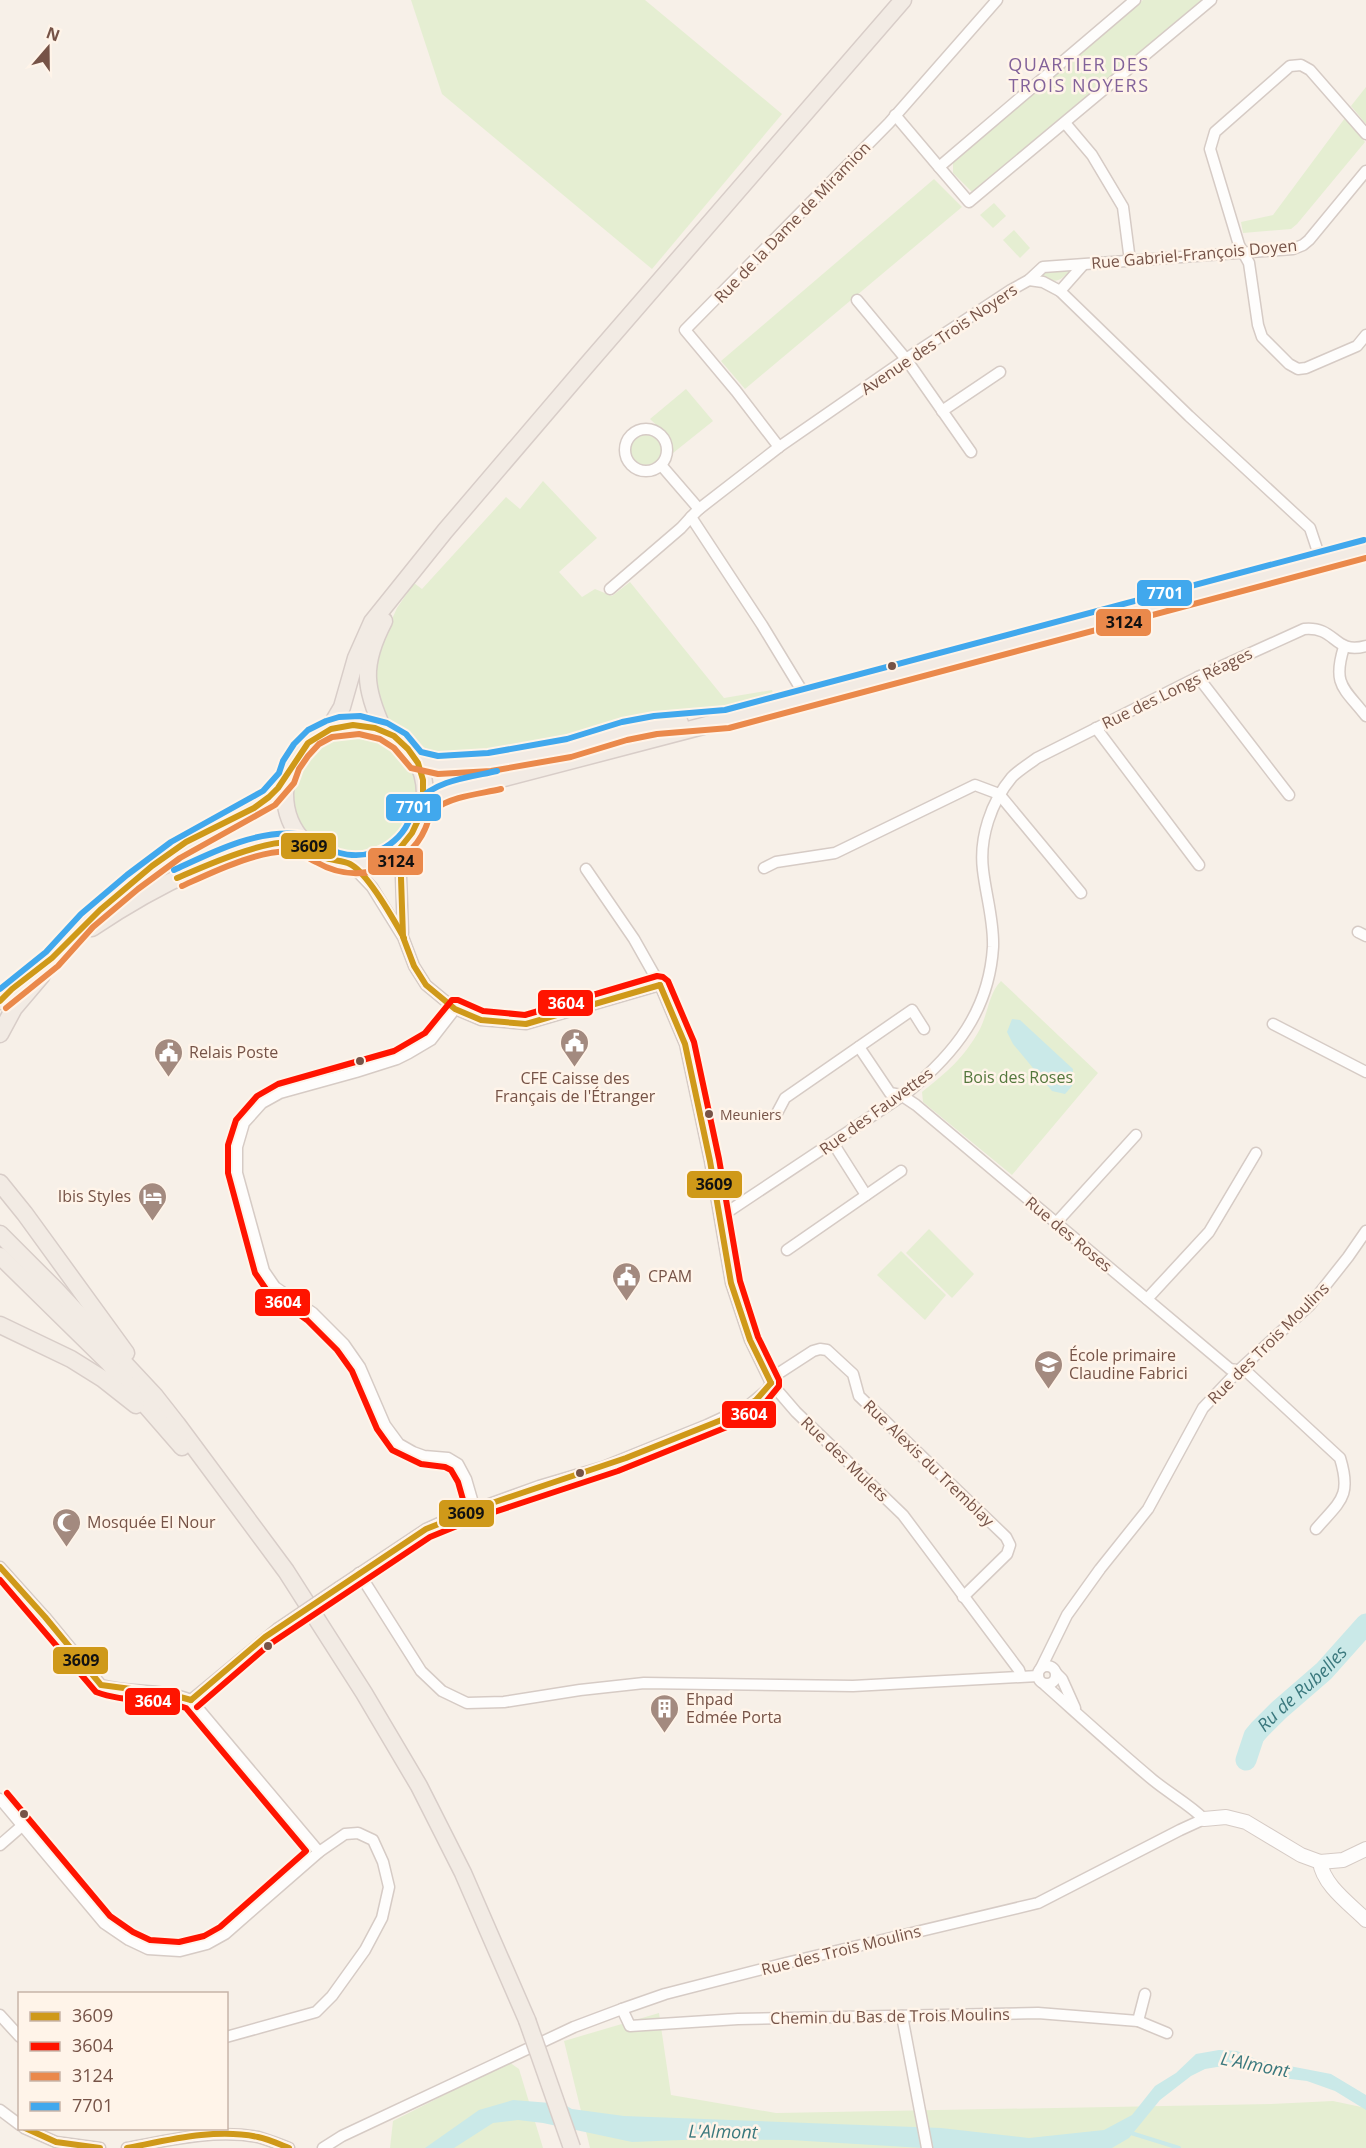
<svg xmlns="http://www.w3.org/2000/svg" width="1366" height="2148" font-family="'Open Sans',sans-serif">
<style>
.green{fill:#e5eed2}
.water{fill:#cae9e8}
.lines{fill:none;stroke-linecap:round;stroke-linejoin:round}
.stream{stroke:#cae9e8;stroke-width:4}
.river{stroke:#cae9e8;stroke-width:21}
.minor-casing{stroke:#d6cbc5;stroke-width:13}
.tertiary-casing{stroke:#d6cbc5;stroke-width:16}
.primary-casing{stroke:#d8cdc8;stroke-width:19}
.minor{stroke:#fefdfc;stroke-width:10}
.tertiary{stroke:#fefdfc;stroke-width:14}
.primary{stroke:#f2ebe4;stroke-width:16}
.minor-bridge-casing{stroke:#d6cbc5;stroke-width:13;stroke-linecap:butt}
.primary-bridge-casing{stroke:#d8cdc8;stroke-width:19;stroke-linecap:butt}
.minor-bridge{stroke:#fefdfc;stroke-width:10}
.primary-bridge{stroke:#f2ebe4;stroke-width:16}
.bus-1-casing{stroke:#fff4e9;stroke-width:10}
.bus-2-casing{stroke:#fff4e9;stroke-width:10}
.bus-3-casing{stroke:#fff4e9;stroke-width:10}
.bus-4-casing{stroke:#fff4e9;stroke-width:10}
.bus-1{stroke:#cf9919;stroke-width:6}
.bus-2{stroke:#ff1400;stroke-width:6}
.bus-3{stroke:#ea894b;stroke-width:6}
.bus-4{stroke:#41a8ed;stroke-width:6}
.bus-dot{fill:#765347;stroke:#fff4e9;stroke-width:2}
.labels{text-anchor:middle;stroke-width:5;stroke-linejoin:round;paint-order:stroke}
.bus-label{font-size:14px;fill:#765347;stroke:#fff4e9;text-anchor:start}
.street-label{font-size:16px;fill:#765347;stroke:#fff4e9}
.poi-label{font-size:16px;fill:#765347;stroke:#fff4e9;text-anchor:start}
.park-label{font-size:16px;fill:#53773c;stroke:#fff4e9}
.neighbourhood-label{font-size:18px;letter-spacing:1.5px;fill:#82629a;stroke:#fff4e9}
.water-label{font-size:18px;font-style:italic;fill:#3a787d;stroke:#fff4e9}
.line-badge{stroke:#fff4e9;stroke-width:2}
.badge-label{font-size:16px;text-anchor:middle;font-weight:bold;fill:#fff}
.pale-badge-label{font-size:16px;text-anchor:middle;font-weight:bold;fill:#111}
</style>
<rect width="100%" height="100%" fill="#f7f0e8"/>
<g class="green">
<polygon points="411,0 645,0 782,114 652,269 442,94"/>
<polygon points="1143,0 1204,0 973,193 953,173 953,163"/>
<polygon points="1366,87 1366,124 1351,106"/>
<polygon points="1345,118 1365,142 1297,224 1291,229 1243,233 1241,222 1273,215"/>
<polygon points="934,179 962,207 745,389 721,361"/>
<polygon points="994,203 1006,216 993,228 980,215"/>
<polygon points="1014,230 1030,248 1020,258 1003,240"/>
<path d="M 1071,270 C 1057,283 1057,283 1040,276 L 1046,271 Z"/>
<polygon points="686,389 713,421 673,453 668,436 650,419"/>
<circle cx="646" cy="449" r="16"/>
<polygon points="543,481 597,538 559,572 582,597 595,589 612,596 630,582 724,698 772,690 775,700 692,717 670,718 566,741 477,754 441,755 425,748 389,719 378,700 375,671 382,641 397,608 414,583 422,589 506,497 520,509"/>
<circle cx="355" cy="794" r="62"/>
<path d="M 1001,981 L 1098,1073 L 1012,1175 L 923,1102 L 922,1092 C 947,1072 964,1058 980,1029 C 988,1013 989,993 1001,981 Z"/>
<polygon points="929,1229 974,1274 952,1298 906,1253"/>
<polygon points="901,1251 946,1295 925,1320 877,1275"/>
<polygon points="659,2013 671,2095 776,2113 1271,2104 1333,2101 1366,2108 1366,2148 590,2148 564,2041"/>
<polygon points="509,2062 519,2069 543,2148 390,2148 393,2121"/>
</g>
<g class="water">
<polygon points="1012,1019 1020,1020 1073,1069 1072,1086 1065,1094 1052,1091 1013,1044 1007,1032"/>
<polygon points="1219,2050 1237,2051 1258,2060 1331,2074 1366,2095 1366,2110 1335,2091 1307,2081 1274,2077 1235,2064 1205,2069 1191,2076 1160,2100 1129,2138 1112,2148 923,2148 790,2140 707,2139 632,2142 543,2123 518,2120 493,2123 454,2148 425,2148 479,2110 513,2100 563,2104 572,2109 624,2116 941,2128 1029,2138 1104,2130 1132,2115 1155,2086 1176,2073 1196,2054"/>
</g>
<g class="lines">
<polyline class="stream" points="1131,2133 1179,2148"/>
<path class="river" id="s1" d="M 1246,1760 L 1254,1736 L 1259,1730 L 1279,1710 L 1324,1671 L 1366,1624"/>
<defs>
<g id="minor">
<polyline points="1135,0 939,167 969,202 1211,0"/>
<polyline points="895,115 939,167"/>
<polyline points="1065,123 1092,155 1123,207 1130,261"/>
<polyline points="1366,134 1310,70 1301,65 1290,66 1215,132 1210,149 1239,245 1249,263 1258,325 1262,337 1289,364 1298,369 1306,368 1357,346 1366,335"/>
<polyline points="1029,280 1043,282 1060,291 1189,416 1310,528 1321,561"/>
<polyline points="1060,291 1083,265"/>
<polyline points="857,300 906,359 971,452"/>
<polyline points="942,411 1000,372"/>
<circle cx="646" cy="450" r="21"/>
<polyline points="779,447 736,391 685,330 889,123 997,0"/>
<polyline points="661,465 699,509"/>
<polyline points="610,589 681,528 691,517"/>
<path d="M 1344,647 C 1332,685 1344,688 1366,716"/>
<polyline points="1198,677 1289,795"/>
<polyline points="807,699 762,625 691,517 699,509 779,447 906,359 1011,290 1029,280 1043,267 1293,249 1303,245 1309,240 1366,171"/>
<polyline points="1096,728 1199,865"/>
<polyline points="999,794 1081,893"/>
<polyline points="400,848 403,933"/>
<polyline points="350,864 372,887 403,937 414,966 426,985 455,1009 481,1020 526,1024 660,985"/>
<polyline points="764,868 776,862 835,853 975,785 999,794"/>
<polyline points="586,869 634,939 660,985 685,1044 710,1161 731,1283 750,1340 771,1383 796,1412 903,1515 1019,1670 1021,1676"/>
<polyline points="1358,932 1366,936"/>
<polyline points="455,1009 431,1040 409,1053 397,1059 356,1072 280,1093 262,1103 244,1123 237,1147 237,1173 264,1271 275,1287 313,1313 344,1344 360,1367 385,1425 399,1444 413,1452 424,1456 448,1458 458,1464 466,1479 475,1510"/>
<polyline points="1273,1024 1366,1072"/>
<path d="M 859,1047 L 890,1093 L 901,1095 L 916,1105 L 1230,1369 L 1247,1372 L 1340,1458 C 1352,1497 1340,1501 1316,1529"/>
<polyline points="776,1115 785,1098 912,1010 924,1029"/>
<polyline points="833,1143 866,1195"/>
<path d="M 720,1217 L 908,1092 C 955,1053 989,1011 993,947 C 994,921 986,896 983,870 C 979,838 991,802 1012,777 C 1019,770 1029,764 1037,758 L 1198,677 L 1304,629 C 1337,626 1333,655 1366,646"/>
<polyline points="1056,1223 1136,1135"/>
<polyline points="787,1250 901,1171"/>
<polyline points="1147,1299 1209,1232 1256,1153"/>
<path d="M 0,1567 L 45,1617 L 101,1685 C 131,1693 162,1688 191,1700 L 319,1852"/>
<polyline points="359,1573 421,1671 442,1691 467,1703 504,1702 580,1690 644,1683 853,1686 1038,1676"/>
<polyline points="339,1587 426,1529 448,1519 539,1486 603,1467 707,1425 748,1406 767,1390 776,1375 813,1351 820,1349 827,1350 853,1374 859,1396 1006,1537 1010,1545 1007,1554 963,1597"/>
<circle cx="1047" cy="1675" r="9"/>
<polyline points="1041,1668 1067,1615 1100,1569 1148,1509 1203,1408 1238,1371 1310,1305 1348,1257 1366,1231"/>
<polyline points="1056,1673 1062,1679 1075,1708"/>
<polyline points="191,1700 277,1629"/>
<polyline points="0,1799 104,1923 129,1940 148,1949 180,1951 207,1944 225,1934 319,1852 345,1834 358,1833 373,1840 383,1862 389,1887 382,1918 365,1950 332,1996 316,2012 226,2037"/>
<polyline points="0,1845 23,1825"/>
<polyline points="622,2009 630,2026 738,2019 1038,2013 1138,2021 1167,2033"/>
<polyline points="0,2015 20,2037"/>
<polyline points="902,2016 927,2148"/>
<polyline points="1138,2021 1145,1994"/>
<polyline points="0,2110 20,2125"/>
<polyline points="24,2128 56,2142 100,2148"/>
<path d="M 127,2148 C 169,2140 215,2129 258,2137 C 268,2140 279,2144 289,2148"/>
<path d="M 323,2148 L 342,2136 L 574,2027 L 622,2009 L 665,1994 L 782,1964 L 1038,1903 L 1180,1830 L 1204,1819 C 1189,1804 1170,1794 1153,1780 C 1116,1749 1081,1717 1045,1685"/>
</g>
<g id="tertiary">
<polyline points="1204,1819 1226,1817 1246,1822 1301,1855 1320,1862 1343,1860 1366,1849"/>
<path d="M 1320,1862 C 1323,1885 1350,1904 1366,1920"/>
</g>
<g id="primary">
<path d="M 384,621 C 361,665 364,688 384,731"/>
<circle cx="355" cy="794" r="70"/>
<polyline points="329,729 342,707 356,658 372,622 445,531 586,366 903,0"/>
<polyline points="416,760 437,765 489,762 569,748 625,731 680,723"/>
<polyline points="423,808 447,793 837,691 1366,549"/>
<path d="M 92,928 C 142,894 245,835 306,845"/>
<polyline points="0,1001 52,959 87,921 132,882 175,850 198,836 260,804 269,798 287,778"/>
<polyline points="0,1034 14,1008 42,975"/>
<polyline points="0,1183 25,1214 126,1353"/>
<polyline points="0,1234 56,1290 155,1396 177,1424 286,1571 364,1693 419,1786 463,1873 527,2020"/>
<polyline points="0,1256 108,1362 182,1447"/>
<polyline points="0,1325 71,1359 103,1379 136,1405"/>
</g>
</defs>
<use href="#minor" class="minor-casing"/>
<use href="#tertiary" class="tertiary-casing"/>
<use href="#primary" class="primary-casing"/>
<use href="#minor" class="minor"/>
<use href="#tertiary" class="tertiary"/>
<use href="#primary" class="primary"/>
<defs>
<polyline id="minor-bridge" points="277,1629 339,1587"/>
<polyline id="primary-bridge" points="527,2020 572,2148"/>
</defs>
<use href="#minor-bridge" class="minor-bridge-casing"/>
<use href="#primary-bridge" class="primary-bridge-casing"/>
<use href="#minor-bridge" class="minor-bridge"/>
<use href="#primary-bridge" class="primary-bridge"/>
<defs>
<g id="bus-1">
<path d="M 177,878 C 205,866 275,834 304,844 C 312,846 317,853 323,857 C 332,861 342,860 350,864 C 368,873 394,920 404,938"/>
<polyline points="660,985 685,1044 710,1161 731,1283 750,1340 771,1383"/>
<polyline points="0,1001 12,989 52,958 100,910 152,866 186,842 254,808 269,797 278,788 308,743 331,729 353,725 375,728 394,736 408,749 418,763 423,780 423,798 420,816 412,833 400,848 403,937 414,966 426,985 455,1009 481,1020 526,1024 660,985"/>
<polyline points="0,1567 45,1617 101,1685 169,1694 191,1700"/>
<polyline points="191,1700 265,1637 426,1529 492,1503 626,1458 724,1419 756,1400 771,1383"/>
<polyline points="25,2128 56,2142 100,2148"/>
<path d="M 127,2148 C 169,2140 215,2128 258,2137 C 268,2139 279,2144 289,2148"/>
</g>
<g id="bus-2">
<polyline points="464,1503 458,1482 451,1470 445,1467 421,1464 392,1450 377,1429 352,1371 337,1350 307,1320 268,1292 255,1273 228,1173 228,1145 236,1120 257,1096 278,1084 394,1051 425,1033 452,1000 458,1000 483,1011 525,1015 657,976 663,977 668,981 694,1042 719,1159 740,1281 758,1337 779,1380 779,1386 761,1408 727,1427 618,1471 482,1516"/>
<path d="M 0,1580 L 96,1692 C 125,1703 157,1698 186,1708 L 306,1851 L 220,1927 L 204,1936 L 179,1942 L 150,1940 L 133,1932 L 110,1916 L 7,1793"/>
<polyline points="197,1707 270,1644 430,1537 474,1519"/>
</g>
<g id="bus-3">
<path d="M 182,886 C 213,872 261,848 295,852 C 303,853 309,859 316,862 C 335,873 357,876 378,870 C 398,864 417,848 425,829 C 429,821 428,814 435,809 C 453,796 480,794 501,789"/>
<polyline points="6,1008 58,966 93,927 138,889 180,858 275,805 294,783 299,769 308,756 319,744 332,737 359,734 380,739 394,748 411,768 438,774 491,771 571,757 627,740 657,734 729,728 1366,558"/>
</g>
<g id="bus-4">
<path d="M 174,870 C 211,853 255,830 297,834 C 306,835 314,840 322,845 C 338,855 357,858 375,852 C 388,848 402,836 408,823 C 412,816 412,808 417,802 C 435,780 471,777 497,771"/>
<polyline points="0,989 46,952 81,914 127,875 171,842 263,791 279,773 283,761 294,744 308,730 326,721 339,717 360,716 387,723 406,734 421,752 438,756 488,753 567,739 622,722 654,716 725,710 1364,540"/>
</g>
</defs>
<use href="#bus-1" class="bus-1-casing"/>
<use href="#bus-2" class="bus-2-casing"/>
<use href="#bus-3" class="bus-3-casing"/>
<use href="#bus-4" class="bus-4-casing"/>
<use href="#bus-1" class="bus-1"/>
<use href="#bus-2" class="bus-2"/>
<use href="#bus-3" class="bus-3"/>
<use href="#bus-4" class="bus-4"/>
</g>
<defs>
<symbol id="civic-pin" viewBox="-11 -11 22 30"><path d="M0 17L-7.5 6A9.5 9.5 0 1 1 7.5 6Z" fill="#a38a7f" stroke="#fff4e9"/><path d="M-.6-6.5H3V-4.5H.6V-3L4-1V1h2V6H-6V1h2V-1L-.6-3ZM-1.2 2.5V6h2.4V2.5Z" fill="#fff"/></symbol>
<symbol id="hotel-pin" viewBox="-11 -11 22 30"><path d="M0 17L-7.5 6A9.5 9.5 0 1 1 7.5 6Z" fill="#a38a7f" stroke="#fff4e9"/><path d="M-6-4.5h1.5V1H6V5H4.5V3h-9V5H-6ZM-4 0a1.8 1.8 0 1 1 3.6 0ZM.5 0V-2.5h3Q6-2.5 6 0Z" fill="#fff"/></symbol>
<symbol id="school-pin" viewBox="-11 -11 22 30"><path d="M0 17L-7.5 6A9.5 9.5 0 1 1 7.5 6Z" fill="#a38a7f" stroke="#fff4e9"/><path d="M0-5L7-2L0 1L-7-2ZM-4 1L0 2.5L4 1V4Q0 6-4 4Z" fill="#fff"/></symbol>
<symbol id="mosque-pin" viewBox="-11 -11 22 30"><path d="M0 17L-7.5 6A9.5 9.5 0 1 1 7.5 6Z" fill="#a38a7f" stroke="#fff4e9"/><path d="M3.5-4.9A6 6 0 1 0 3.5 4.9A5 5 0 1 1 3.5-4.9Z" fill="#fff"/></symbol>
<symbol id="building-pin" viewBox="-11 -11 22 30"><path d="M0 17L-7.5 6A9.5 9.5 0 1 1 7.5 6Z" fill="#a38a7f" stroke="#fff4e9"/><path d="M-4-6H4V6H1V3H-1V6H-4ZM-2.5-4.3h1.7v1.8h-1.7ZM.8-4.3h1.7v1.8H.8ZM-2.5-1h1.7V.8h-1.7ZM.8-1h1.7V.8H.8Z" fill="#fff"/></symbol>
</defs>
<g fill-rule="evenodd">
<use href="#civic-pin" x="558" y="1026" width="33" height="45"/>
<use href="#civic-pin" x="152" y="1036" width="33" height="45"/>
<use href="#hotel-pin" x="136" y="1180" width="33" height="45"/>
<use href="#civic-pin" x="610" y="1260" width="33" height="45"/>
<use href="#school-pin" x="1032" y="1348" width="33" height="45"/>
<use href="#mosque-pin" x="50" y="1506" width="33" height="45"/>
<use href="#building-pin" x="648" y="1692" width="33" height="45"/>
</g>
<g class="bus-dot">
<circle cx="892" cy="666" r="5"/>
<circle cx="360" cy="1061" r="5"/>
<circle cx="709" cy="1114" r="5"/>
<circle cx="580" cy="1473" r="5"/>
<circle cx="268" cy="1646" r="5"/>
<circle cx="24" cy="1814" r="5"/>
</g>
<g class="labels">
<g class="bus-label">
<text x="720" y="1120">Meuniers</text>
</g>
<g class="street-label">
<text transform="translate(792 222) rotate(-46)" y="6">Rue de la Dame de Miramion</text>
<text transform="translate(1194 254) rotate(-5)" y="6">Rue Gabriel-François Doyen</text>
<text transform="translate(939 339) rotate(-34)" y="6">Avenue des Trois Noyers</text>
<text transform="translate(1177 688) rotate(-26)" y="6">Rue des Longs Réages</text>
<text transform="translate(876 1111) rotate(-36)" y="6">Rue des Fauvettes</text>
<text transform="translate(1069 1234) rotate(40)" y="6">Rue des Roses</text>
<text transform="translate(1268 1343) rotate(-45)" y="6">Rue des Trois Moulins</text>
<text transform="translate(845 1459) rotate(44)" y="6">Rue des Mulets</text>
<text transform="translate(929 1463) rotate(44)" y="6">Rue Alexis du Tremblay</text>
<text transform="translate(841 1950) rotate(-14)" y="6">Rue des Trois Moulins</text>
<text transform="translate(890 2016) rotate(-1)" y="6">Chemin du Bas de Trois Moulins</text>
</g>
<g class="poi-label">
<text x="189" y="1058">Relais Poste</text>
<text x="575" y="1084" text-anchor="middle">CFE Caisse des<tspan x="575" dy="18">Français de l'Étranger</tspan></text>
<text x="131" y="1202" text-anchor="end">Ibis Styles</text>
<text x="648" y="1282">CPAM</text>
<text x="1069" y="1361">École primaire<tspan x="1069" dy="18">Claudine Fabrici</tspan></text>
<text x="87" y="1528">Mosquée El Nour</text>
<text x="686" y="1705">Ehpad<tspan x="686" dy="18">Edmée Porta</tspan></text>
</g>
<g class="park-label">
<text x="1018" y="1083">Bois des Roses</text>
</g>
<g class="neighbourhood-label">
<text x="1079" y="71">QUARTIER DES<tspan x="1079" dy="21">TROIS NOYERS</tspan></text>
</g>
<g class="water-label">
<text dy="6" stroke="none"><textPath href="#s1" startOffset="93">Ru de Rubelles</textPath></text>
<text transform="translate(1255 2065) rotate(11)" y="6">L'Almont</text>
<text transform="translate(723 2132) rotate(1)" y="6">L'Almont</text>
</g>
</g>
<g class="line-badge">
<rect x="1136" y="579" width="57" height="28" rx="6" fill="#41a8ed"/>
<rect x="1095" y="608" width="57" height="29" rx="6" fill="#ea894b"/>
<rect x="385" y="793" width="57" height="29" rx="6" fill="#41a8ed"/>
<rect x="280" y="832" width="57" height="28" rx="6" fill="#cf9919"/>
<rect x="367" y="847" width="57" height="29" rx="6" fill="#ea894b"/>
<rect x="537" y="989" width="57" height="28" rx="6" fill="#ff1400"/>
<rect x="686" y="1170" width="57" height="29" rx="6" fill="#cf9919"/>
<rect x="254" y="1288" width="57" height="29" rx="6" fill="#ff1400"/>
<rect x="721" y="1400" width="56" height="29" rx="6" fill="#ff1400"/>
<rect x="438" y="1499" width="57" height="29" rx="6" fill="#cf9919"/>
<rect x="52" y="1646" width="57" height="29" rx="6" fill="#cf9919"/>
<rect x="124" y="1687" width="57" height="29" rx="6" fill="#ff1400"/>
</g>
<g class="badge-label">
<text x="1165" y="599">7701</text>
<text x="414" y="813">7701</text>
<text x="566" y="1009">3604</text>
<text x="283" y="1308">3604</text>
<text x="749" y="1420">3604</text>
<text x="153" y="1707">3604</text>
</g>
<g class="pale-badge-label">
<text x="1124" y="628">3124</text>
<text x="309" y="852">3609</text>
<text x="396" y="867">3124</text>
<text x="714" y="1190">3609</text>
<text x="466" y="1519">3609</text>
<text x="81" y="1666">3609</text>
</g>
<rect x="18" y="1992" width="210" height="138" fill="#fff4e9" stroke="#c8b4a8" stroke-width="1.5"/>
<rect x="30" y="2012" width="30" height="9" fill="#cf9919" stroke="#c8b4a8" stroke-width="1.5"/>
<text x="72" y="2022" font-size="18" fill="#765347">3609</text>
<rect x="30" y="2042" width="30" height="9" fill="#ff1400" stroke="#c8b4a8" stroke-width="1.5"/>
<text x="72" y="2052" font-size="18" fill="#765347">3604</text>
<rect x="30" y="2072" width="30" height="9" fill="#ea894b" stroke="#c8b4a8" stroke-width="1.5"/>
<text x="72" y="2082" font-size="18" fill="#765347">3124</text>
<rect x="30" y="2102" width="30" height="9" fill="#41a8ed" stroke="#c8b4a8" stroke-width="1.5"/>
<text x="72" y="2112" font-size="18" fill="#765347">7701</text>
<g transform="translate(48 48) rotate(20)" stroke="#fff4e9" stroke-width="4.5" paint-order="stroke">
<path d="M0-4.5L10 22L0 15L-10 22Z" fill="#765347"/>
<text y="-9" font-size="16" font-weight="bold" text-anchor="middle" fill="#765347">N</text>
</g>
</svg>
